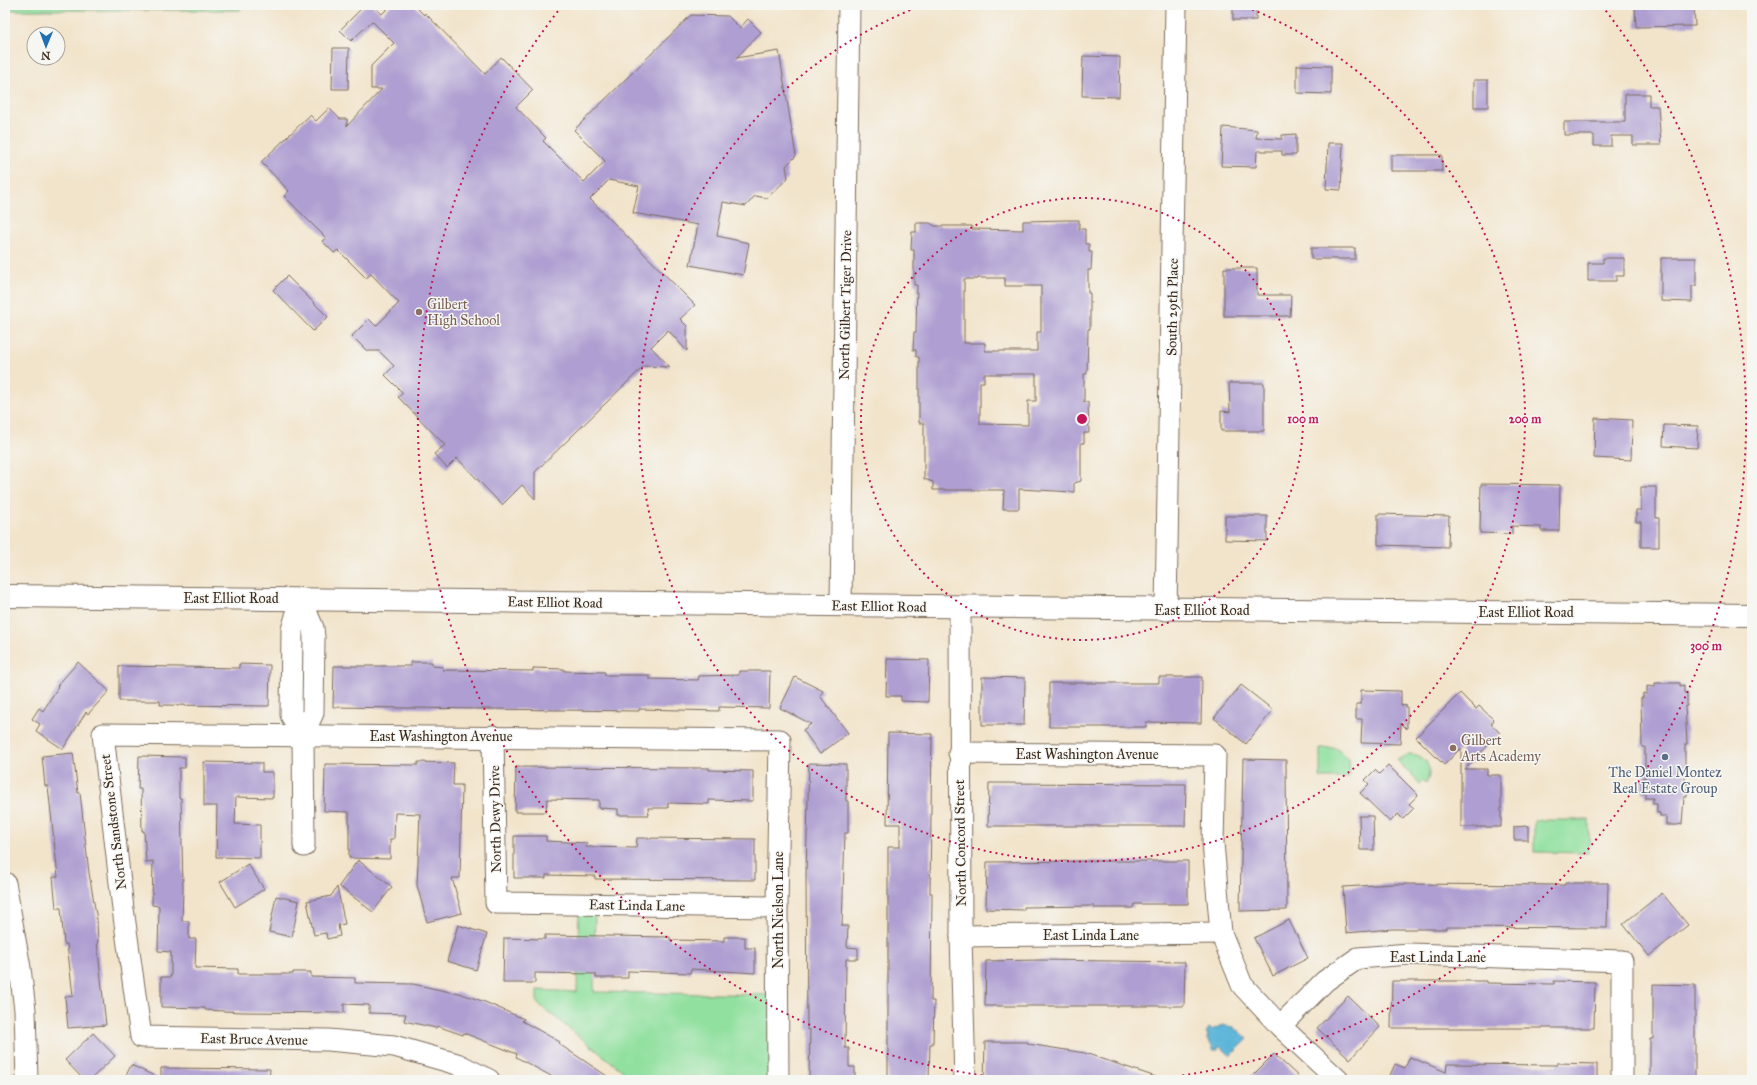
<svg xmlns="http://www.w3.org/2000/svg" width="1757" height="1085" font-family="'IM FELL Great Primer',serif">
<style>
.green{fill:#91e09f;stroke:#66855e}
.water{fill:#5bb5d9;stroke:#4b707c}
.building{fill:#ae9ed1;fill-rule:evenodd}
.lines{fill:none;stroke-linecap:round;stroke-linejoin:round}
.minor-casing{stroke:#7b6b5b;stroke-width:23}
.major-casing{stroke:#7b6b5b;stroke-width:24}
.minor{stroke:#fff;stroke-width:21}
.major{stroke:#fff;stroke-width:22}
.ring{fill:none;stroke:#c2185b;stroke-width:2;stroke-dasharray:2 4}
.education-dot{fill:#8d6e63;stroke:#f6f6f2;stroke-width:1.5}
.service-dot{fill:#5c6f8a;stroke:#f6f6f2;stroke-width:1.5}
.labels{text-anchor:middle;stroke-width:3;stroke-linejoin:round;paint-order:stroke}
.education-label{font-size:14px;fill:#785e54;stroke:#f6f6f2;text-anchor:start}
.street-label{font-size:14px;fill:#3b2a1e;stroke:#f6f6f2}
.service-label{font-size:14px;fill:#4e5e75;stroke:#f6f6f2}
.centre{fill:#c2185b;stroke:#f6f6f2;stroke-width:2}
.ring-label{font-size:12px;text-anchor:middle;font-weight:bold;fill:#c2185b;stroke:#f6f6f2;stroke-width:3;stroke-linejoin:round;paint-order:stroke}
</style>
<rect width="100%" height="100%" fill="#f6f6f2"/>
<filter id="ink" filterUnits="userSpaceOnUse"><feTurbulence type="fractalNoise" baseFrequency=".025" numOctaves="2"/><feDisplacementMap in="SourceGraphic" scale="8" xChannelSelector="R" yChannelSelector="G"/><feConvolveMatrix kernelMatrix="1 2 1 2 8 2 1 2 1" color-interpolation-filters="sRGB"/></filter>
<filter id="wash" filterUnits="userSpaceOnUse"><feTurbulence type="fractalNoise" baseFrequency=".012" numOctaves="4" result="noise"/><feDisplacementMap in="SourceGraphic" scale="16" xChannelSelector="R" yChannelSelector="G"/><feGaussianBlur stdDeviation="0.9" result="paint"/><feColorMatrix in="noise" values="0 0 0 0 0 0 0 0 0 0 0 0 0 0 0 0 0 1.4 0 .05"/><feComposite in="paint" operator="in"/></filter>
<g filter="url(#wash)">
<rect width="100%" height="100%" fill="#f2e4cb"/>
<g class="green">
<rect x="9" y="5" width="231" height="5"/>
<polygon points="1320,748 1336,748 1349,759 1350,774 1348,778 1320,778"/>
<path d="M 1409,754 C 1426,754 1434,769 1426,784 L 1423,781 L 1420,784 L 1397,760 Z"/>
<polygon points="1534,820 1589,820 1589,853 1534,852"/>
<polygon points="579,904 595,904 594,992 778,995 778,1080 634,1080 537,1003 537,990 577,992"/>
</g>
<polygon class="water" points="1222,1025 1234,1027 1248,1039 1231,1056 1221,1047 1218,1047 1218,1050 1213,1050 1213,1047 1207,1039 1208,1034 1206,1033 1209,1028 1212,1030"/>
<g id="blocks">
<g class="building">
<polygon points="365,5 372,5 382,14 391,5 414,5 424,15 425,13 485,74 501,57 533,90 516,107 546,138 543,141 584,182 605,161 574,130 691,15 728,16 740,28 748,19 761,32 736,58 779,51 796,156 786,166 788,178 767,198 755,196 746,206 723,202 717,236 749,243 743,275 690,265 698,225 633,213 639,186 609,180 590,199 695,305 680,319 687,326 687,351 668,330 651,347 670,367 644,366 535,472 535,499 522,485 502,505 457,458 447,468 434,454 445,445 398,397 403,393 385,375 394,366 379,351 367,351 352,336 369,319 376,326 399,303 371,274 366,278 338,250 334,253 322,241 326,238 284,196 289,191 261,162 310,115 316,121 329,108 340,119 347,119 347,126 382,89 371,89 371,66 394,43 372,21 351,41 340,30"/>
<rect x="1233" y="5" width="23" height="15"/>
<polygon points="1635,5 1694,5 1695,26 1636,27"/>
<polygon points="333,48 349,48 348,89 332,89"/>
<polygon points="1083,56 1120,57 1119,97 1082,96"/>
<polygon points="1297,65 1331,66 1331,94 1297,93"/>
<rect x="1474" y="80" width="14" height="27"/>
<polygon points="1625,94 1649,94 1649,106 1658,106 1661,145 1633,145 1633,136 1611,136 1611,146 1594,146 1594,135 1564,135 1564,122 1625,122"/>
<polygon points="1223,127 1257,130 1256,138 1282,139 1282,135 1296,134 1296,155 1282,155 1282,151 1257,151 1256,167 1221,166"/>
<polygon points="1328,143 1343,143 1341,190 1326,189"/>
<rect x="1391" y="155" width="51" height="16"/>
<path d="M 1067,220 L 1079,220 L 1079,229 L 1085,229 L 1085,244 L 1089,244 L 1089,252 L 1092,252 L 1091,270 L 1088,270 L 1088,293 L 1090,293 L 1090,329 L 1088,329 L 1087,374 L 1084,374 L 1084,402 L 1088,402 L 1089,433 L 1084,433 L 1084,443 L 1081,443 L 1081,481 L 1074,483 L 1074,492 L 1019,489 L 1019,509 L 1003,509 L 1004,490 L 933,490 L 933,482 L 924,479 L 924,423 L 919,423 L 919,357 L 916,357 L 916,350 L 913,350 L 914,332 L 916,332 L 917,285 L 914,285 L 914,250 L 911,250 L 912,232 L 916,232 L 916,223 L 930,223 L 935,226 L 972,226 L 972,229 L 1023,230 L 1023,221 ZM 978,278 L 1005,278 L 1005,286 L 1041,286 L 1041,332 L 1037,332 L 1037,351 L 985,351 L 985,343 L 964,343 L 964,279 L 978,279 ZM 984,374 L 1036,374 L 1036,401 L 1028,401 L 1028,425 L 980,424 L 980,382 L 984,382 Z"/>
<rect x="1311" y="248" width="44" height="11"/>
<polygon points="1603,258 1624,258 1624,276 1616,276 1616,281 1588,281 1588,263 1603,263"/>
<polygon points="1661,258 1696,258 1696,286 1692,286 1692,302 1661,301"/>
<polygon points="1224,268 1257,268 1257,295 1291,295 1290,316 1224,316"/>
<polygon points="287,276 328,317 313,331 273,290"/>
<polygon points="1229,383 1264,383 1264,431 1221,431 1221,411 1230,412"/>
<polygon points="1595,418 1632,420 1631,460 1594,458"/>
<polygon points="1664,425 1698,426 1697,448 1663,446"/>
<polygon points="1481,484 1560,485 1559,531 1541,531 1541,527 1512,526 1512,534 1480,533"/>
<polygon points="1641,487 1656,487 1656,518 1659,518 1659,547 1641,547 1641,522 1636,522 1636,510 1641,510"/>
<polygon points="1378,514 1449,516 1448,547 1378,545"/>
<polygon points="1225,516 1267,516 1267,541 1225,540"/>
<polygon points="887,659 929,660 928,702 901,701 901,696 886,696"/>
<polygon points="78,662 109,691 88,714 86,712 63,749 36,731 40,724 32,719 39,708 43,711 58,687 57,686"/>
<polygon points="411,662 432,662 432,666 443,667 443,670 533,671 533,668 564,669 564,671 605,672 605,675 649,675 649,679 698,680 699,676 739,675 739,671 770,671 769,708 719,707 719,711 639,709 639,711 333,707 334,666 411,666"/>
<polygon points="239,664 270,665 269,706 160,705 160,701 119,701 119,666 239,668"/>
<polygon points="795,677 823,691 820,696 848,733 820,754 803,730 811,724 780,708"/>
<polygon points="982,677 1025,678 1024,725 982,725"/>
<polygon points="1159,677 1202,677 1201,723 1146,722 1146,727 1049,727 1049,683 1159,683"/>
<polygon points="1655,683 1680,683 1680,686 1684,685 1684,693 1687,693 1687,706 1685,706 1687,744 1685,744 1685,782 1687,782 1687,797 1684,797 1682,824 1677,825 1666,825 1666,816 1660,816 1660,813 1657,813 1657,804 1653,804 1653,798 1645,798 1645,793 1642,793 1642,778 1645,778 1645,747 1642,747 1641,698 1643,698 1643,693 1647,694 1647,686 1655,687"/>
<polygon points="1241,685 1273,710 1246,744 1214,718"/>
<polygon points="1361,690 1401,691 1401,705 1407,706 1407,729 1401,723 1400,744 1361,743 1362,719 1356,719 1356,704 1361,704"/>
<polygon points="1460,693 1476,709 1479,706 1494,720 1491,724 1500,733 1465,769 1487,769 1487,775 1501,775 1501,827 1461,827 1461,748 1444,765 1416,737"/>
<polygon points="888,733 932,734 930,893 932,893 931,1001 934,1001 933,1044 930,1044 929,1080 888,1080 888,847 900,847 900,824 887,824"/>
<polygon points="73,753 78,793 80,793 89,873 97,920 98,942 97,942 106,1025 68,1028 65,997 73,996 67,944 64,944 61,908 56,908 53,877 58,877 48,786 45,786 42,756"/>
<polygon points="139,756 185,757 185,768 179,768 179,798 181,798 183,888 182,921 189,921 189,939 196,939 195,968 238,969 238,974 293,974 293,972 311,972 311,977 355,978 355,983 413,984 455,993 456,992 485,1002 524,1019 522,1021 560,1042 559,1044 613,1080 549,1080 551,1076 516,1057 517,1054 464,1033 463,1035 437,1026 436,1028 404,1021 406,1014 369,1013 369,1005 344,1004 344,1013 242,1012 205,1010 205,1008 161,1007 161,977 171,977 171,952 158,951 159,906 152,905 153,861 146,862 144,831 142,831 141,789 138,789"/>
<polygon points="1243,759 1286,760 1287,910 1240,911"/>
<polygon points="204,762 262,763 262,772 273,772 273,798 236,797 235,824 260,825 260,858 216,857 217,806 204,806"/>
<polygon points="418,762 454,763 453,785 462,785 460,878 452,878 462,913 427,922 417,885 420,814 395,813 394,839 390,839 390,859 349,858 349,812 324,811 325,764 418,765"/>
<polygon points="809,763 846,764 846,801 848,801 848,833 845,833 842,926 848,926 847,947 858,948 858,959 846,959 845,1048 849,1048 849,1067 855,1067 855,1080 809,1079 810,1030 807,1030 806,873"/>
<polygon points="1388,765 1418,795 1409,804 1414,808 1403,819 1398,814 1390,822 1360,793 1369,784 1365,780 1375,770 1379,774"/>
<polygon points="516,767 709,768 709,770 753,771 753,801 709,800 709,804 668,803 668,808 648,808 649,815 618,815 618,809 599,808 599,800 547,799 546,812 515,812"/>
<polygon points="989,783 1186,784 1185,826 988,826"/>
<polygon points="1359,816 1373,816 1374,850 1360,850"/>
<polygon points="1528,826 1528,840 1514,840 1514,827"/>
<polygon points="514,836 546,836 546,841 587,843 586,847 636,848 637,838 755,839 755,880 595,879 595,876 546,875 546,878 514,878"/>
<polygon points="358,860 392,887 373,912 339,886"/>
<polygon points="1094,861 1188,861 1188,904 1134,904 1133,908 1094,908 1094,906 1024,907 1024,910 986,909 987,862"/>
<polygon points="248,864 264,889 235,907 220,882"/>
<polygon points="1565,883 1608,883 1607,928 1446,927 1446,929 1392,929 1346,933 1343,887 1393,884 1565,885"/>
<polygon points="337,887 345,924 338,925 340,936 327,939 326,933 314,935 307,901 331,896"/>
<polygon points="1662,893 1688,925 1649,956 1623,924"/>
<polygon points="276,896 299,901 292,937 269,932"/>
<polygon points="1289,920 1308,958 1273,976 1254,938"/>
<polygon points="458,925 487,934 476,970 447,961"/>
<polygon points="545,935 670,937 670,940 724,941 724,937 745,937 745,948 755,948 755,973 691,969 690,973 628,971 628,978 596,978 596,974 535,973 535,983 503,983 504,938 545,939"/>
<polygon points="1040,960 1185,962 1184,1006 985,1006 986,961"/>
<polygon points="1392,981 1486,981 1486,983 1554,984 1554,981 1595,982 1594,1028 1391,1028"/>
<polygon points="1653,984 1695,985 1695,1080 1650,1080 1650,1039 1653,1039"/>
<polygon points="1348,996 1380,1027 1350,1059 1317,1028"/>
<polygon points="93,1033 115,1056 90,1080 84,1080 65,1060"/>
<polygon points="985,1042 1028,1042 1028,1044 1085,1053 1159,1078 1159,1080 984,1080"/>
<polygon points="1274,1054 1302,1080 1248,1080"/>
<polygon points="1410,1057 1446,1072 1447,1064 1557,1065 1557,1063 1597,1064 1597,1080 1388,1080 1395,1064 1405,1068"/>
<polygon points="131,1065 161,1079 161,1068 270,1069 269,1080 124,1080"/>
</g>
</g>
</g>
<g filter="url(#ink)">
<use href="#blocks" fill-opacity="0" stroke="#7b6b5b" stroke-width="1"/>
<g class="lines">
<defs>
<g id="minor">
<polyline points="301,599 313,628 314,637 313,713 303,735 304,846"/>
<polyline points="301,599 292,630 291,715 303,735"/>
<polyline points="841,605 849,5"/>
<polyline points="960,607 961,936 965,1080"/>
<polyline points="1166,610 1176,5"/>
<polyline points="493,736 496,903 777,907"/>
<polyline points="959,753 1215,755 1213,843 1221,933 1242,985 1280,1026 1338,1080"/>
<polyline points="5,883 20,968 25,1010 27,1080"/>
<polyline points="961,936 1221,933"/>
<polyline points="1280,1026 1325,981 1358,958 1409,954 1622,961 1622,1080"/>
<polyline points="489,1080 457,1064 394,1046 328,1040 141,1037 123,909 103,734 780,740 777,907 778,1080"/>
</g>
<polyline id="major" points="5,596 1752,615"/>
</defs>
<use href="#minor" class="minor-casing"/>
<use href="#major" class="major-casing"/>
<use href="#minor" class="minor"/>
<use href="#major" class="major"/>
</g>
</g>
<g class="ring">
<circle cx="1082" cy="419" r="221"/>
<path d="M1241 5A443 443 0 1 1 923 5"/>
<path d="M1018 1080A664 664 0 0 1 562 6M1602 6A664 664 0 0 1 1146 1080"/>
</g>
<g class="education-dot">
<circle cx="419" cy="312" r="4"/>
<circle cx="1453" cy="748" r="4"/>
</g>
<circle class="service-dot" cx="1665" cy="757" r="4"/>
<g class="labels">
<g class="education-label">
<text x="427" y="309">Gilbert<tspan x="427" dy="16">High School</tspan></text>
<text x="1461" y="745">Gilbert<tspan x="1461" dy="16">Arts Academy</tspan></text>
</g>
<g class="street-label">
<text transform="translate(845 305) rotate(-89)" y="5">North Gilbert Tiger Drive</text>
<text transform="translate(1172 307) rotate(-89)" y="5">South 29th Place</text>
<text x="231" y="603">East Elliot Road</text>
<text transform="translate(555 602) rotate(1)" y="5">East Elliot Road</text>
<text transform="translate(879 606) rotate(1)" y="5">East Elliot Road</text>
<text x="1202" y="615">East Elliot Road</text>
<text x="1526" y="617">East Elliot Road</text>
<text x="441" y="741">East Washington Avenue</text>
<text x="1087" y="759">East Washington Avenue</text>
<text transform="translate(495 819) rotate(-91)" y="5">North Dewy Drive</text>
<text transform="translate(113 822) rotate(-97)" y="5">North Sandstone Street</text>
<text transform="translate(960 843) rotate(-91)" y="5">North Concord Street</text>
<text transform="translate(637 905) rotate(1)" y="5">East Linda Lane</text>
<text transform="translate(778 910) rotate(-90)" y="5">North Nielson Lane</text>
<text x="1091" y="940">East Linda Lane</text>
<text x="1438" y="962">East Linda Lane</text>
<text transform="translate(254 1039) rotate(1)" y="5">East Bruce Avenue</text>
</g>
<g class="service-label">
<text x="1665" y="777">The Daniel Montez<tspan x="1665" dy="16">Real Estate Group</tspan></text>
</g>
</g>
<circle cx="1082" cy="419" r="6" class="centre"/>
<g class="ring-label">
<text x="1303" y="423">100 m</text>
<text x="1525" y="423">200 m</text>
<text x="1706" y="650">300 m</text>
</g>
<rect width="1757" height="1085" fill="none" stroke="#f6f6f2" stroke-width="20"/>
<g transform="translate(46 46) rotate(181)"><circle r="19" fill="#f6f6f2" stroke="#aba49d"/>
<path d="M0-3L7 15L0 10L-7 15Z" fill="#1f6fb2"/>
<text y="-6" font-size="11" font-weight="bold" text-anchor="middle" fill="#3b2a1e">N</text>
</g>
</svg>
